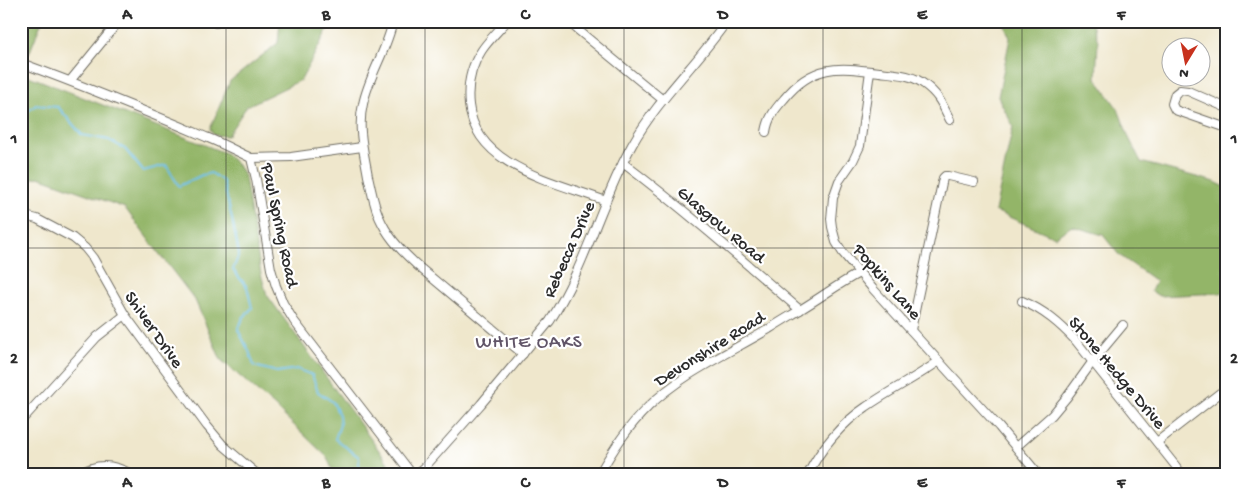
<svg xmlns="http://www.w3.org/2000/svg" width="1248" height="495" font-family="'Gochi Hand',sans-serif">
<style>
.forest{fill:#93b568;stroke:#5f704a}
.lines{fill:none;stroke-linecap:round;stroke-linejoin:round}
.stream{stroke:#67bde4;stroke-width:2}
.minor-casing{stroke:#706d63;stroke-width:10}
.minor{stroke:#fff;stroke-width:8}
.grid{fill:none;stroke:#2b2b2b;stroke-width:1;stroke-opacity:0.55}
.labels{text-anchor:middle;stroke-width:4.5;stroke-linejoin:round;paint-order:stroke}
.street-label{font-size:18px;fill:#2b2b2b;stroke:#fff}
.neighbourhood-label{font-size:19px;letter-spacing:1px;fill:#615568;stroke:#fff}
.neatline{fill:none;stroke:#2b2b2b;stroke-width:2}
.grid-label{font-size:16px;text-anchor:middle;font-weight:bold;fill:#2b2b2b}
</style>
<rect width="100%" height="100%" fill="#fff"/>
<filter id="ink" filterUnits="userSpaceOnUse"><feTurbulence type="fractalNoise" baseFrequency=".02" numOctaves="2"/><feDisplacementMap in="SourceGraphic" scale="10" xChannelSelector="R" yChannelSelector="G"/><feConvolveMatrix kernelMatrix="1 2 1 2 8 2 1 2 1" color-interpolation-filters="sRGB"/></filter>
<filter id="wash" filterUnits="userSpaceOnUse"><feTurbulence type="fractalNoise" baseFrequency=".0096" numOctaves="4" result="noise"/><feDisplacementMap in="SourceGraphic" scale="20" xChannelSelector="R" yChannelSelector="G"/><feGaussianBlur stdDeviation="1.12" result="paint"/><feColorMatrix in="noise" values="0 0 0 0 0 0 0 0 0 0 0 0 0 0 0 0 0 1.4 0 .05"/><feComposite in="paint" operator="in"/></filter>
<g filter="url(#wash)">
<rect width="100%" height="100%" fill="#efe7cc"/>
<g class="forest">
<polygon points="21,21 42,21 29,54 21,51"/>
<polygon points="280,21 332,21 301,80 247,106 227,136 214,135 210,129 230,81 278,43"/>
<polygon points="1003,21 1091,21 1098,41 1096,78 1118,109 1129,138 1141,162 1215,182 1227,188 1227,289 1221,293 1159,296 1151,291 1156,281 1119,255 1103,235 1072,226 1055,237 995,211 1013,126 998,97 1010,38"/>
<polygon points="21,73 225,153 238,165 245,178 261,274 267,295 396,474 334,474 327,457 273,405 221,360 195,300 151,243 125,208 39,177 21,181"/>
</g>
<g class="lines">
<polyline class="stream" points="21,105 28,111 36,105 58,107 82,135 109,140 125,149 143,171 166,165 179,186 202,175 211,173 223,181 232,219 239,254 233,270 247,287 252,308 243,318 238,330 249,351 254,366 277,372 297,369 312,375 318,392 333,402 339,415 340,425 335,439 359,457 359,474"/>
</g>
</g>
<g filter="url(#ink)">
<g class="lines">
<defs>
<g id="minor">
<polyline points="213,21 216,23"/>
<path d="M 393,21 C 387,50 369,75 363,104 C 357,128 364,152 368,176 C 372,192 374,209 382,223 C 391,241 405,254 419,267 L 523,354"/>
<path d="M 507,21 C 499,30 488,41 482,50 C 471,66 467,86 469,105 C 476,168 557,182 606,201"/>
<polyline points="567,21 663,100"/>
<path d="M 21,63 C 84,86 145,111 206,137 C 221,143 236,151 251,158 L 256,179 L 271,269 L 276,286 L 283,303 L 294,321 L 412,474"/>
<polyline points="870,71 860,146 853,161 839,181 833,198 831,219 832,227 836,242 843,253 873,289 999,427 1038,474"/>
<polyline points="70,81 119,21"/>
<polyline points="1227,108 1188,91 1180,90 1175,94 1172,104 1175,110 1227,128"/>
<path d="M 766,132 C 768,118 775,109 784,99 C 813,63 839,67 880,72 C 895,74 911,74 924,84 C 939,95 942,104 950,120"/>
<polyline points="251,158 291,157 362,147"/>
<path d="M 623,163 C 684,209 742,260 800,310"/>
<polyline points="21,215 37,219 73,238 85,248 93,258 125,315 207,426 223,445 257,474"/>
<path d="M 1022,301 C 1044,310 1060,324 1076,341 L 1182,474"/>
<polyline points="911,330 943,178 945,176 948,176 974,182"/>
<polyline points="21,421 97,337 125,315"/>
<polyline points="1157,442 1220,393"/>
<polyline points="1016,447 1052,415 1067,397 1093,361 1123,325"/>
<path d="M 79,474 C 96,463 114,464 131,474"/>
<path d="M 416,474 L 424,468 L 481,404 L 550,321 C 586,266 600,203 632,145 C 657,100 697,64 727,21"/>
<path d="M 599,474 C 613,450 628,426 648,407 C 681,374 729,353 769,329 C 783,320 797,312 811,303 C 827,293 842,282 859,273"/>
<path d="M 808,474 C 821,448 842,423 866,407 C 890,390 916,378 939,361"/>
</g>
</defs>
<use href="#minor" class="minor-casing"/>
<use href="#minor" class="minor"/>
</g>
</g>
<path class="grid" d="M 226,21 L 226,474M 425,21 L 425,474M 624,21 L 624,474M 823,21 L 823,474M 1022,21 L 1022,474M 21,248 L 1227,248"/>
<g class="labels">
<g class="street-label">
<text transform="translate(722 224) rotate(40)" y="6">Glasgow Road</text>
<text transform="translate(281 225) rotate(78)" y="6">Paul Spring Road</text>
<text transform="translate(568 249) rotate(-66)" y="6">Rebecca Drive</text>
<text transform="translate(888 281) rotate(49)" y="6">Popkins Lane</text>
<text transform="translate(155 329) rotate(55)" y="6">Shiver Drive</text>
<text transform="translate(709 348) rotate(-32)" y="6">Devonshire Road</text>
<text transform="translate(1118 372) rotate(50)" y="6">Stone Hedge Drive</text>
</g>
<g class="neighbourhood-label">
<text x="529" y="347">WHITE OAKS</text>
</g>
</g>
<rect width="1248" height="495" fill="none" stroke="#fff" stroke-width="55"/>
<g transform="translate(1186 62) rotate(190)"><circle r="24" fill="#ffffff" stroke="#aaaaaa"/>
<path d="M0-4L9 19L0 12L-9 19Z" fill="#c8321e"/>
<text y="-8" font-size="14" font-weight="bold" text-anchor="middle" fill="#2b2b2b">N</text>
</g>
<rect x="28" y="28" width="1192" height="440" class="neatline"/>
<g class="grid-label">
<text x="127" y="19">A</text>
<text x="326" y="19">B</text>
<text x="525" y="19">C</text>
<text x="723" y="19">D</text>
<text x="922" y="19">E</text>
<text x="1121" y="19">F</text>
<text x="14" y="143">1</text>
<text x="1234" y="143">1</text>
<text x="14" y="363">2</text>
<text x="1234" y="363">2</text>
<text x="127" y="487">A</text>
<text x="326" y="487">B</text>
<text x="525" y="487">C</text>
<text x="723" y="487">D</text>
<text x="922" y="487">E</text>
<text x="1121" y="487">F</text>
</g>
</svg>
